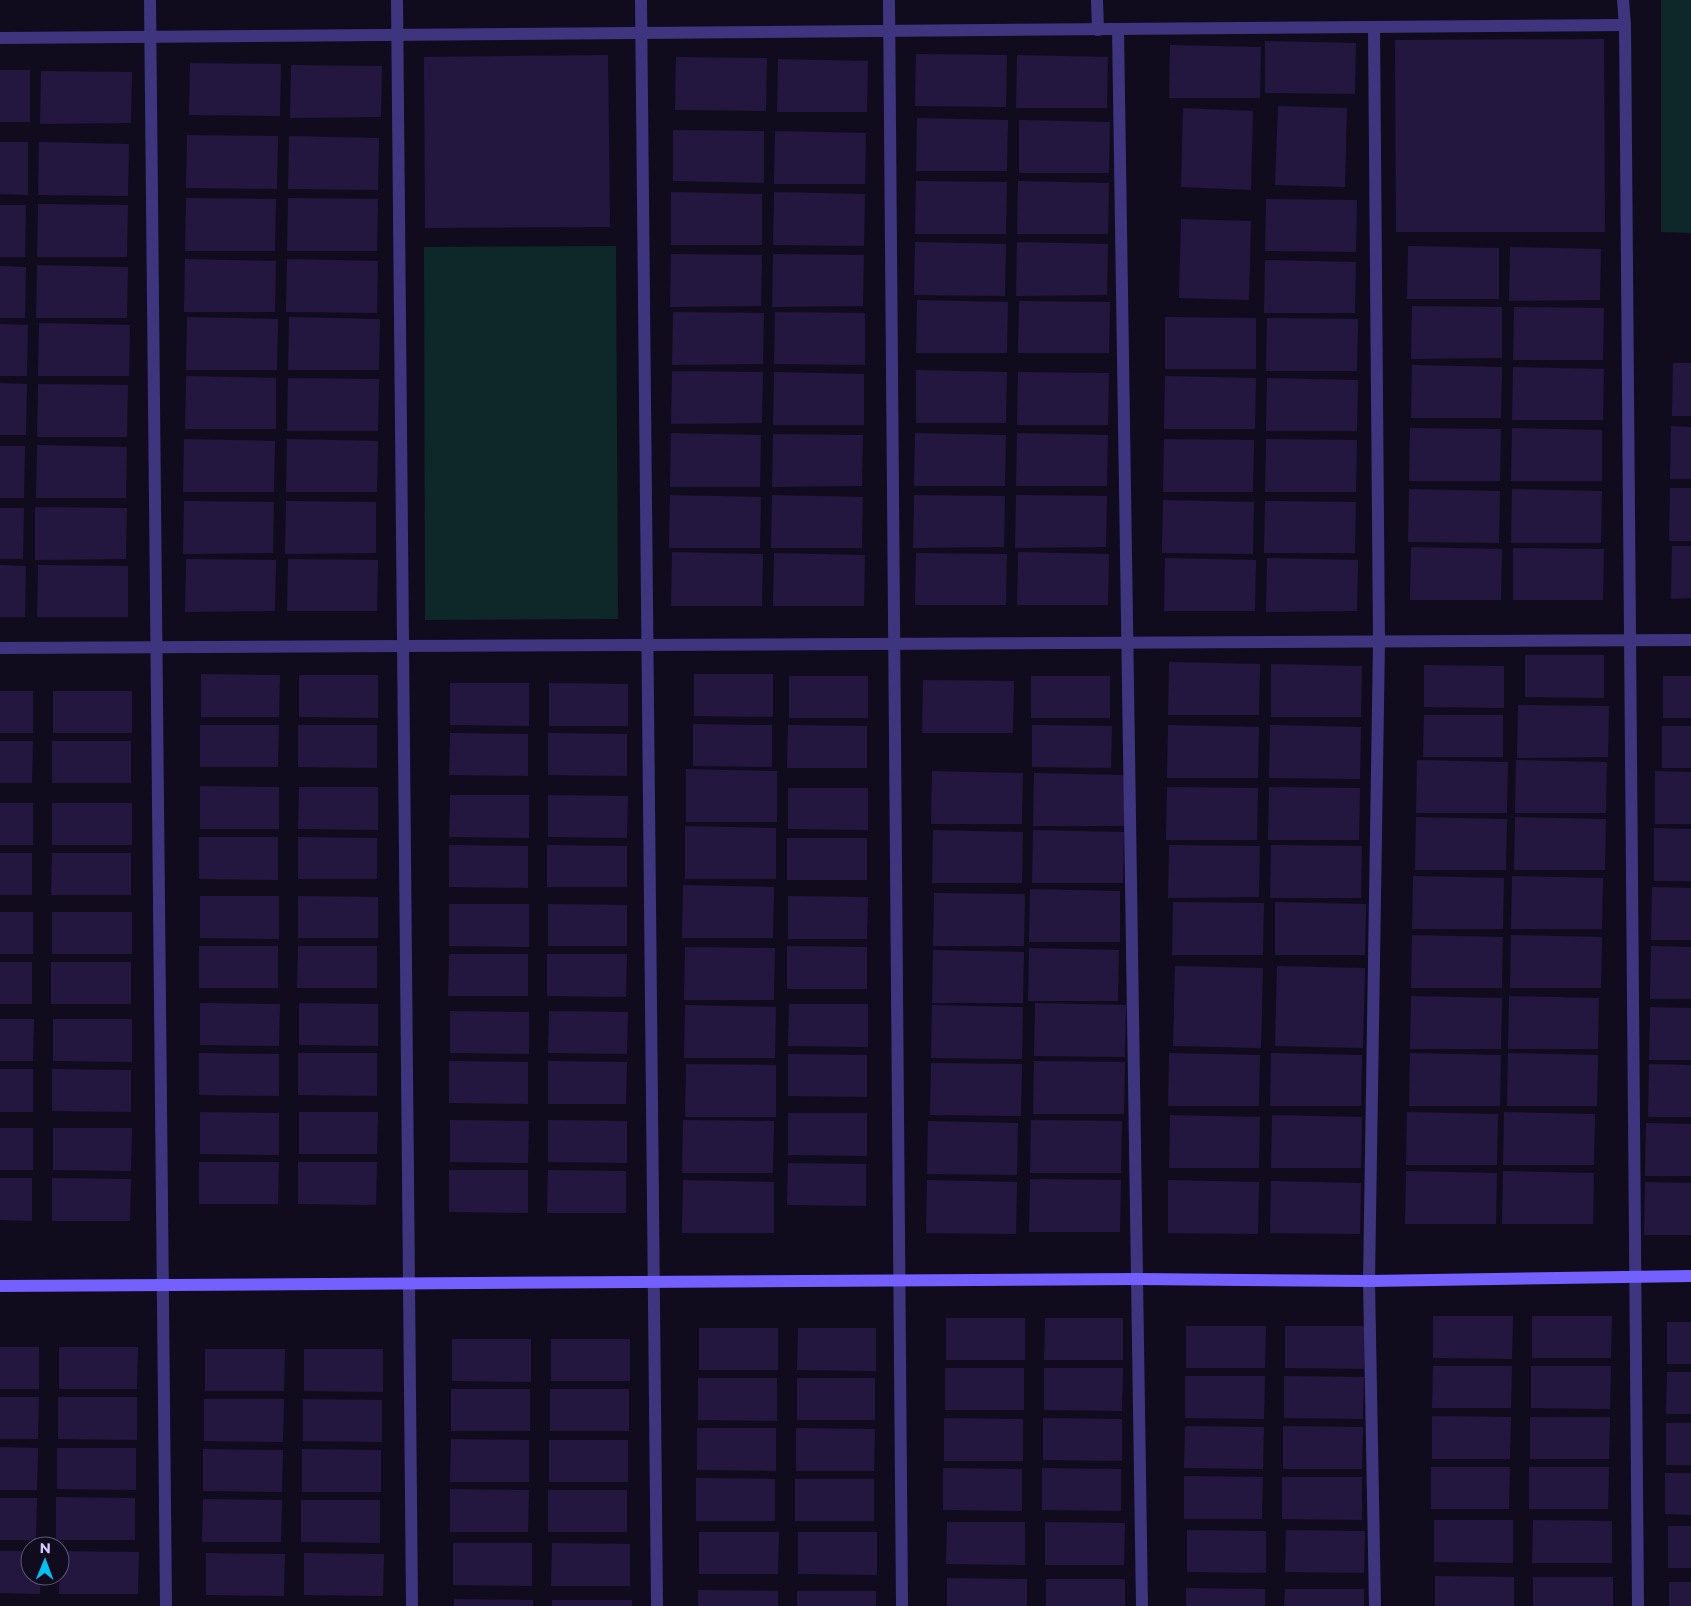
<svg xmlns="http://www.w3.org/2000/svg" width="1691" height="1606" font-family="Montserrat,sans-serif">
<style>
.green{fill:#0e2728}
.building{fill:#231740}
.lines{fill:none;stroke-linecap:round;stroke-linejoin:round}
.street{stroke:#3f357f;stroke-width:12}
.secondary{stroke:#7460ff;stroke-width:12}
</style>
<rect width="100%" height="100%" fill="#110b1e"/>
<g class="green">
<polygon points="1661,0 1691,0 1691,233 1661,232"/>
<polygon points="616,246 618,619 425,620 424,247"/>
</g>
<g class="building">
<polygon points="1604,39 1605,232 1396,232 1395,40"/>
<polygon points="1265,41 1356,43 1355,94 1265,93"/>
<polygon points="1170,45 1261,47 1260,98 1169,98"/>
<polygon points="916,54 1007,55 1006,107 915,106"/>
<polygon points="608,55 610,227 425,228 424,57"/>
<polygon points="1017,55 1108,57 1107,108 1016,108"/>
<polygon points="676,57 767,58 766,111 675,110"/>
<polygon points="778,59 868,61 867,112 777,112"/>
<polygon points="190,63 281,64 280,116 189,115"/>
<polygon points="291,65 382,66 381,117 290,118"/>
<rect x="0" y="70" width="30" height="52"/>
<polygon points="41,71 132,72 131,123 40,124"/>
<polygon points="1278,106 1347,108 1345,187 1275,185"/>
<polygon points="1183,108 1253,111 1251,190 1181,187"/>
<polygon points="917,118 1008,120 1007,171 916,171"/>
<polygon points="1019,120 1110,122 1109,173 1019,173"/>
<polygon points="673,130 764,131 764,183 673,181"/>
<polygon points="775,131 866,133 865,184 774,184"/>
<polygon points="187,135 278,136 277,189 186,188"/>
<polygon points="289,136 379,138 378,190 288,189"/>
<polygon points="0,142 28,142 28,195 0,194"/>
<polygon points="39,142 129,144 128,196 38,195"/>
<polygon points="916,181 1007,182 1006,234 915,234"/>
<polygon points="1018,181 1109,183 1108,234 1017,234"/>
<polygon points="671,192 762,194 762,245 671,245"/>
<polygon points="774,192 865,194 864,246 773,245"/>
<polygon points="186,198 276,199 275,251 185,251"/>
<polygon points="288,198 378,199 377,251 287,251"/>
<polygon points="1266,199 1357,200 1356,252 1265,251"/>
<polygon points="38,204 128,205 127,257 37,257"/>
<polygon points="0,205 26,205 25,257 0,257"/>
<polygon points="1181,219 1251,221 1249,300 1179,298"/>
<polygon points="915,242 1006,244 1005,296 914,295"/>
<polygon points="1017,242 1108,244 1107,295 1016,296"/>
<polygon points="1408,246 1499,248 1499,299 1407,299"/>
<polygon points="1510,247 1601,249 1600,300 1509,301"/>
<polygon points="671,254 762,255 761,306 670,307"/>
<polygon points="773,254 864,255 863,306 772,307"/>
<polygon points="185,259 276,261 275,312 184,312"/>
<polygon points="287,259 378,261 377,313 286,312"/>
<polygon points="1265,260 1356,262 1355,313 1264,313"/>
<polygon points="37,265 128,267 127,318 36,318"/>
<polygon points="0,266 26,267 25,318 0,318"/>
<polygon points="917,300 1008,302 1007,353 916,353"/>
<polygon points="1019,301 1110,302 1109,353 1018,353"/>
<polygon points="1412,306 1502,307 1502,358 1411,359"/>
<polygon points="1514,307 1604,308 1603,360 1513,360"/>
<polygon points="673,312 764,313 763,364 672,365"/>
<polygon points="775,312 865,313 865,365 774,364"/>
<polygon points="187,317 278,319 277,370 186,370"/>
<polygon points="289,317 380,319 379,370 288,370"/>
<polygon points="1165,317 1256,318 1256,369 1165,369"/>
<polygon points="1267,318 1358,319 1357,371 1266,371"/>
<polygon points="39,323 130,325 129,376 38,376"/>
<polygon points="0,324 28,325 27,376 0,376"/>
<polygon points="1673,363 1691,363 1691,416 1672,416"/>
<polygon points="1412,365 1502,367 1501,418 1411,418"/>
<polygon points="1513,367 1604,369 1603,420 1512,420"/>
<polygon points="916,370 1007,372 1006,423 916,423"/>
<polygon points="672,371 763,372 762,423 671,424"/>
<polygon points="774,372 864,374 864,425 773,425"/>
<polygon points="1018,372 1109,373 1108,425 1017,425"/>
<polygon points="186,376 276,378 276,429 185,429"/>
<polygon points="1165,376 1256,378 1255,429 1164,429"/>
<polygon points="288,378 379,379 378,431 287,431"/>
<polygon points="1267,378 1358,380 1357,431 1266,431"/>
<polygon points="0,383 27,384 26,435 0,435"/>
<polygon points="38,384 128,385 127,437 37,437"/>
<polygon points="1671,426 1691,427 1691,479 1670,479"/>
<polygon points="1410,428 1501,429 1500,481 1409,481"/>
<polygon points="1512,428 1602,430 1602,481 1511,481"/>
<polygon points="671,433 761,435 760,487 670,487"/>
<polygon points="915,433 1006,435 1005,486 914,486"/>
<polygon points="1017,433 1108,435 1107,486 1016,486"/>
<polygon points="773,434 863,435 862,486 772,487"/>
<polygon points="184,439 275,441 274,492 183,492"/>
<polygon points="287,439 378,441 377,492 286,492"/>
<polygon points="1164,439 1254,440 1253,492 1163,492"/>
<polygon points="1266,439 1357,440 1356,492 1265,492"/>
<polygon points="37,445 127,447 126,498 36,498"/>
<polygon points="0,446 25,446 24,498 0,498"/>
<polygon points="1670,488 1691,488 1691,541 1669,541"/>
<polygon points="1409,489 1500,491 1499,543 1408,542"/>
<polygon points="1512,489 1602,491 1601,543 1511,543"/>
<polygon points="670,495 761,497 760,548 669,548"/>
<polygon points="772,495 863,497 862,548 771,548"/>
<polygon points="914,495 1005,496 1004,547 913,548"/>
<polygon points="1016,495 1107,496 1106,547 1015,548"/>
<polygon points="1163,500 1254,502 1253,554 1162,553"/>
<polygon points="184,501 274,502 273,553 183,554"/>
<polygon points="286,501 376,502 376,553 285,554"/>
<polygon points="1265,501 1356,502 1355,553 1264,553"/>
<polygon points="35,507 127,508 126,559 35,560"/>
<polygon points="0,508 24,508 23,559 0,559"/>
<polygon points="1672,546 1691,546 1691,598 1671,599"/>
<polygon points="1411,547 1502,549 1501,600 1410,600"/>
<polygon points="1513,548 1604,549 1603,600 1513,600"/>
<polygon points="672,552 763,554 762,606 671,606"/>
<polygon points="1018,552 1109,554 1108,605 1017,605"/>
<polygon points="774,553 865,555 864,606 773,606"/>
<polygon points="916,553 1007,554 1006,605 915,605"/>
<polygon points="1165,558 1256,560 1255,611 1164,611"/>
<polygon points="1267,558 1358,560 1357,611 1266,612"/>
<polygon points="186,559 276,560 275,611 185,612"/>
<polygon points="288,559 378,560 377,611 287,611"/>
<polygon points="0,565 26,566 25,617 0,617"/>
<polygon points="38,565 128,566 128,617 37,617"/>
<polygon points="1525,655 1604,655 1604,698 1525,697"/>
<polygon points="1169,662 1260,664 1259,715 1168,715"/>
<polygon points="1271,664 1362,666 1361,717 1271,717"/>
<polygon points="1424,665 1504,666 1504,708 1424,707"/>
<polygon points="201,674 280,675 279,717 201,717"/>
<polygon points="694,674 773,674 773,717 694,716"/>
<polygon points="299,675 378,675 378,718 299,717"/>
<rect x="789" y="676" width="79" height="42"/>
<rect x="1031" y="676" width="79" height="42"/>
<rect x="1663" y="676" width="28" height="42"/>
<polygon points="923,680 1014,681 1013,733 922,733"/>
<polygon points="450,683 529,683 529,726 450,725"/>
<polygon points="549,683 628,684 628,726 549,726"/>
<rect x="0" y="691" width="33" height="42"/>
<rect x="53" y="691" width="79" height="42"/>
<polygon points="1518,705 1609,706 1608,757 1517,758"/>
<polygon points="1424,715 1503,715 1503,757 1423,757"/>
<polygon points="693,724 772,725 772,767 693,766"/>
<polygon points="200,725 279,725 278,767 200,767"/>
<polygon points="298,725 377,725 377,768 298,767"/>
<polygon points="788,725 867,726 867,768 787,768"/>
<polygon points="1032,725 1112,726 1111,768 1032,767"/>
<polygon points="1168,725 1259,727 1258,778 1167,778"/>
<polygon points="1270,725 1361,727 1360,779 1269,778"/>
<rect x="1662" y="726" width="29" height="42"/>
<polygon points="450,733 528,734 528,776 449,775"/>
<polygon points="548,733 627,734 627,776 548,775"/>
<polygon points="0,741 33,741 32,783 0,783"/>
<rect x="52" y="741" width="79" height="42"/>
<polygon points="1417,760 1508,762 1507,813 1416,813"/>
<polygon points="1516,760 1607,762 1606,813 1515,813"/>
<polygon points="686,769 777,771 777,822 686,822"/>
<polygon points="932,771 1023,773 1022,824 931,824"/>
<polygon points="1655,771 1691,772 1691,824 1655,824"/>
<polygon points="1034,773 1125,775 1124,826 1033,826"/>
<polygon points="200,786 279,787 279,829 200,829"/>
<polygon points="299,787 378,787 378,830 298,829"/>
<polygon points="1167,787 1258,788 1257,840 1166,840"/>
<polygon points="1269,787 1360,788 1359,840 1268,840"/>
<polygon points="788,788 868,788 868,830 788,829"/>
<polygon points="450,795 529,795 529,838 449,837"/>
<polygon points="548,795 628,796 627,838 548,837"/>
<rect x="0" y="803" width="33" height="42"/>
<rect x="52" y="803" width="80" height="42"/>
<polygon points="1416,817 1507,819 1506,870 1415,870"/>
<polygon points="1515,817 1606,819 1605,870 1514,870"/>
<polygon points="685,826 776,828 776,879 685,879"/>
<polygon points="1654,828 1691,829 1691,881 1654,881"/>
<polygon points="933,830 1023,832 1022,883 932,883"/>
<polygon points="1033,830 1124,832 1123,883 1032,883"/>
<polygon points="199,837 278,837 278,880 199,879"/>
<polygon points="298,837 377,838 377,879 298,879"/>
<rect x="787" y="838" width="80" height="42"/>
<polygon points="449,845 528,846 528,888 449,887"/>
<polygon points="547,845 627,846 627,887 547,887"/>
<polygon points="1169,845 1260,846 1259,897 1168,898"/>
<polygon points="1271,845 1362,846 1361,898 1270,898"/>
<rect x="0" y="853" width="32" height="42"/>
<polygon points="52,853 131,853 131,895 51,895"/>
<polygon points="1413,876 1504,878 1503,929 1412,929"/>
<polygon points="1512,876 1603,878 1602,929 1511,929"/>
<polygon points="683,885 774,887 773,938 682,938"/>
<polygon points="1652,887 1691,888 1691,940 1651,940"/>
<polygon points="1030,889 1120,891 1120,942 1029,942"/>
<polygon points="934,893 1025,894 1024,946 933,946"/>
<polygon points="200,896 279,896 279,939 200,938"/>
<polygon points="298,896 378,897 378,938 298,938"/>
<polygon points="788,896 868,897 867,939 788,939"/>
<polygon points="1173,902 1264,903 1263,955 1172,955"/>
<polygon points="1275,902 1366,904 1365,955 1275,955"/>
<polygon points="449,904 529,904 529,947 449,946"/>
<polygon points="548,904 627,905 627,946 548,946"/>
<rect x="0" y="912" width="33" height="42"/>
<rect x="52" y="912" width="80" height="42"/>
<polygon points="1412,935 1503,937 1502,988 1411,988"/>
<polygon points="1511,935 1602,937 1601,988 1510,988"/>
<rect x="199" y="946" width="79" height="42"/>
<polygon points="298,946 377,946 377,988 297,988"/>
<polygon points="787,946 867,947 867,989 787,989"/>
<polygon points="1651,946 1691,947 1691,999 1650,999"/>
<polygon points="685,947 775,948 774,1000 684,1000"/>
<polygon points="1029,948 1119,950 1118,1001 1028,1001"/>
<polygon points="933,950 1024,952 1023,1003 932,1003"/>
<polygon points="449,954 528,954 528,996 448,996"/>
<polygon points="547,954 627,954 626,997 547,996"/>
<rect x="0" y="962" width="32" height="42"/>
<rect x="51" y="962" width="80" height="42"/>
<polygon points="1175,966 1263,968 1261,1048 1173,1046"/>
<polygon points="1277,966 1365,968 1363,1048 1275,1046"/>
<polygon points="1411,996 1502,998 1501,1049 1410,1049"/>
<polygon points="1509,996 1599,998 1598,1049 1508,1049"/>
<polygon points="200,1003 280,1004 279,1046 200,1045"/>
<polygon points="299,1003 378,1004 378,1046 299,1045"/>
<polygon points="1035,1003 1126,1005 1125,1057 1034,1056"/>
<polygon points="789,1004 868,1004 868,1047 788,1046"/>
<polygon points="685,1005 776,1007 775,1058 684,1058"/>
<polygon points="932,1005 1023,1007 1022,1059 931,1058"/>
<polygon points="1650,1007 1691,1008 1691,1060 1649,1060"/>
<polygon points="450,1011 529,1012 529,1054 450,1053"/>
<polygon points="549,1011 628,1012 627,1054 548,1053"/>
<polygon points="0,1019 34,1019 33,1061 0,1061"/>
<polygon points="53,1019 132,1019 132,1062 53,1061"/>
<polygon points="199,1053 279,1054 279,1096 199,1095"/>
<polygon points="298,1053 377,1053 377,1096 298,1095"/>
<polygon points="1169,1053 1260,1055 1259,1106 1168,1106"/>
<polygon points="1271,1053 1362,1055 1361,1106 1270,1106"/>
<polygon points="1410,1053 1501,1055 1500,1106 1409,1106"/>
<polygon points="1508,1053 1598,1055 1597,1106 1507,1106"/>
<polygon points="788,1054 867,1055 867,1097 788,1096"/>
<polygon points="449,1061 528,1062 528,1104 449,1103"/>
<polygon points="548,1061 627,1062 626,1104 548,1104"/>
<polygon points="1034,1061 1125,1062 1124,1114 1033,1114"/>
<polygon points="931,1063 1022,1064 1021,1116 930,1115"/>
<polygon points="686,1064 776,1065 776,1117 685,1117"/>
<polygon points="1649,1064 1691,1065 1691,1117 1648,1117"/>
<rect x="0" y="1069" width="33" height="43"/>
<polygon points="52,1069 131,1070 131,1112 52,1111"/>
<polygon points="200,1112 279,1113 279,1155 200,1154"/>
<polygon points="299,1112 378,1112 377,1154 299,1154"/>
<polygon points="1407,1112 1498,1114 1497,1165 1406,1165"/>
<polygon points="1504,1112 1595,1114 1594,1165 1503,1165"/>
<polygon points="788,1113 867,1113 867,1156 788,1155"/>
<polygon points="1170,1115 1260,1117 1259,1168 1169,1168"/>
<polygon points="1272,1115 1362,1117 1361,1168 1271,1168"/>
<polygon points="450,1120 529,1121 528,1163 450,1162"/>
<polygon points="548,1120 627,1121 627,1163 548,1162"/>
<polygon points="683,1120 774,1121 773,1173 682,1173"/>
<polygon points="1031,1120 1122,1121 1121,1173 1030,1173"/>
<polygon points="928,1121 1018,1123 1017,1175 927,1174"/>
<polygon points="1646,1123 1691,1124 1691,1176 1645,1176"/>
<rect x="0" y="1128" width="33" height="42"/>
<polygon points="53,1128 132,1128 131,1171 53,1170"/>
<polygon points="199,1162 279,1162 278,1204 199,1204"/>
<polygon points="298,1162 377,1162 376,1205 298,1204"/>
<polygon points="788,1163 866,1164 866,1206 787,1205"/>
<polygon points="449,1170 528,1170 528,1213 449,1212"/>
<polygon points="548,1170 626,1171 626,1213 547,1213"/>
<polygon points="1406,1171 1497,1173 1496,1224 1405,1224"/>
<polygon points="1503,1171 1594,1173 1593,1224 1502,1224"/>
<polygon points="0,1178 32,1178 32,1221 0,1220"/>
<polygon points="52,1178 131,1179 130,1221 52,1221"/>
<polygon points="1030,1179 1121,1180 1120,1232 1029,1232"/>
<polygon points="683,1180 774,1182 774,1233 682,1233"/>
<polygon points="927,1180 1017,1182 1016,1234 926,1233"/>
<polygon points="1168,1180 1259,1182 1258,1234 1168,1233"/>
<polygon points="1271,1181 1361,1183 1360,1234 1270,1233"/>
<polygon points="1645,1182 1691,1183 1691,1235 1644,1235"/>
<polygon points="1433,1316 1513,1316 1512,1359 1433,1358"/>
<polygon points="1532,1316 1612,1316 1611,1358 1532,1358"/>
<rect x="946" y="1318" width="79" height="42"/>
<polygon points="1045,1318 1123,1318 1123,1360 1044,1360"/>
<rect x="1667" y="1322" width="24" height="42"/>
<polygon points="1186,1326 1266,1326 1265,1368 1186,1368"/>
<polygon points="1285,1326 1364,1326 1364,1369 1285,1368"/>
<rect x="699" y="1328" width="79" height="42"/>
<polygon points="798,1328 876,1328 876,1371 797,1370"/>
<polygon points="452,1339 531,1339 531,1382 452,1381"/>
<rect x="551" y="1339" width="79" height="42"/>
<rect x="0" y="1347" width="39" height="42"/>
<polygon points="59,1347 138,1347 137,1389 59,1389"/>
<polygon points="205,1349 285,1349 284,1391 205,1391"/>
<polygon points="304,1349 383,1349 383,1392 304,1391"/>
<polygon points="1433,1366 1512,1366 1511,1408 1432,1408"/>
<polygon points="1531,1366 1611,1366 1610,1409 1531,1408"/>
<rect x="945" y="1368" width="79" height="42"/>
<polygon points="1044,1368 1123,1368 1122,1411 1044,1410"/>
<polygon points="1667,1372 1691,1372 1691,1414 1666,1414"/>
<polygon points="1185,1376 1265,1376 1264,1419 1185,1418"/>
<polygon points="1284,1376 1364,1377 1363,1419 1284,1418"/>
<polygon points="698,1378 777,1378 777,1421 698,1420"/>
<rect x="797" y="1378" width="78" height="42"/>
<rect x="451" y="1389" width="79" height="42"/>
<rect x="550" y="1389" width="79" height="42"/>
<polygon points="0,1397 39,1397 38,1439 0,1439"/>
<polygon points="58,1397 137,1397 137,1440 58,1439"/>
<polygon points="204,1399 284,1399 283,1442 204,1441"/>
<polygon points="303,1399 382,1400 382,1442 303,1441"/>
<polygon points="1432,1416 1511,1417 1510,1459 1432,1459"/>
<polygon points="1530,1417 1610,1417 1609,1459 1530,1459"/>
<polygon points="944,1418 1023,1419 1023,1461 944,1461"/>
<polygon points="1043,1418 1122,1419 1122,1461 1043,1460"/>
<rect x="1666" y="1423" width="25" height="42"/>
<polygon points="1185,1426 1264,1427 1263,1469 1184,1468"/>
<polygon points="1283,1426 1363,1427 1362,1469 1283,1469"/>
<polygon points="697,1428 776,1428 776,1471 697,1470"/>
<polygon points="796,1428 875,1429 874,1471 796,1471"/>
<polygon points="451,1439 529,1440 529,1482 450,1482"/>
<rect x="549" y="1440" width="79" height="42"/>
<polygon points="0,1447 38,1448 37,1490 0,1490"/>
<polygon points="57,1448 136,1448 136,1490 57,1489"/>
<polygon points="203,1449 283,1450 282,1492 203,1491"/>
<polygon points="302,1449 381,1450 381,1492 302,1492"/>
<polygon points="1431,1467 1510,1467 1509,1509 1431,1509"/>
<polygon points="1529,1467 1609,1467 1608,1509 1529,1509"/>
<polygon points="943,1468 1022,1469 1022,1511 943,1510"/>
<polygon points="1042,1468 1121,1469 1121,1511 1042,1510"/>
<polygon points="1665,1473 1691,1473 1691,1515 1665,1514"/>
<polygon points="1184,1476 1263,1477 1262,1519 1184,1519"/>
<polygon points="1282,1477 1362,1477 1362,1520 1282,1519"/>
<polygon points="696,1478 775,1479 775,1521 696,1521"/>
<rect x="795" y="1479" width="79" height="42"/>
<polygon points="450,1489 529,1490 528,1532 450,1532"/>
<rect x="548" y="1490" width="79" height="42"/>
<polygon points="56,1497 135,1498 135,1540 56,1540"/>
<polygon points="0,1498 37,1498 36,1540 0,1540"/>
<polygon points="203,1499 282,1500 281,1542 202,1542"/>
<polygon points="301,1500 380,1500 380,1543 301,1542"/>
<polygon points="1434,1520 1513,1520 1513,1563 1434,1562"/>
<polygon points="1533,1520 1612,1521 1612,1563 1532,1563"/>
<polygon points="947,1522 1025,1522 1025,1565 946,1564"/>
<polygon points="1045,1522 1125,1523 1124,1565 1045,1565"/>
<rect x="1668" y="1526" width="23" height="42"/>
<polygon points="1187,1530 1266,1531 1266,1573 1187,1572"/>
<polygon points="1286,1530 1365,1531 1364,1573 1285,1572"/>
<polygon points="699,1532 779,1532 778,1574 699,1574"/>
<polygon points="798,1532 877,1532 877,1575 798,1574"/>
<polygon points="453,1543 532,1543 532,1586 453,1585"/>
<polygon points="552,1543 630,1544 630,1586 551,1586"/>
<polygon points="0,1551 30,1551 30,1576 40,1576 40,1594 0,1593"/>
<polygon points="60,1551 139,1552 138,1594 59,1594"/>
<polygon points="206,1553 285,1554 284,1596 206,1595"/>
<polygon points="304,1553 384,1554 383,1596 304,1595"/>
<polygon points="1435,1576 1514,1577 1514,1606 1435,1606"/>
<rect x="1533" y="1577" width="80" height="29"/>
<polygon points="947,1578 1027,1579 1027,1606 947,1606"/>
<rect x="1046" y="1579" width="79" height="27"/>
<rect x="1669" y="1582" width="22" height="24"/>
<polygon points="1186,1588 1265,1589 1265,1606 1186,1606"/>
<polygon points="1285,1589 1364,1589 1364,1606 1284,1606"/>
<polygon points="698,1590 778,1591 778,1606 698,1606"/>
<rect x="797" y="1591" width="79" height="15"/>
<polygon points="454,1599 533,1600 533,1606 454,1606"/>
<rect x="552" y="1600" width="80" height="6"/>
</g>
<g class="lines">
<g class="street">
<polyline points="150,0 166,1606"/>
<polyline points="397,0 412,1606"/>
<polyline points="641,0 657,1606"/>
<polyline points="889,0 902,1606"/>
<polyline points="1097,0 1098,30"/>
<polyline points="1623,0 1625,25 1638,1606"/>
<polyline points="1374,28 1379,642 1369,1281 1375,1606"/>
<polyline points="1118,29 1142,1606"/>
<polyline points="0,38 1625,25"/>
<polyline points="0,648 1691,640"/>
</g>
<polyline class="secondary" points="0,1286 1137,1279 1369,1281 1691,1276"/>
</g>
<g transform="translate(45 1561) rotate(1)"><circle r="24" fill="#110b1e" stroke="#5f5778"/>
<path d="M0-4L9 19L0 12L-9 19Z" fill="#00c3f4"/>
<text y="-8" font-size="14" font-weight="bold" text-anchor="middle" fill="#d4c9ff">N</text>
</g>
</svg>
